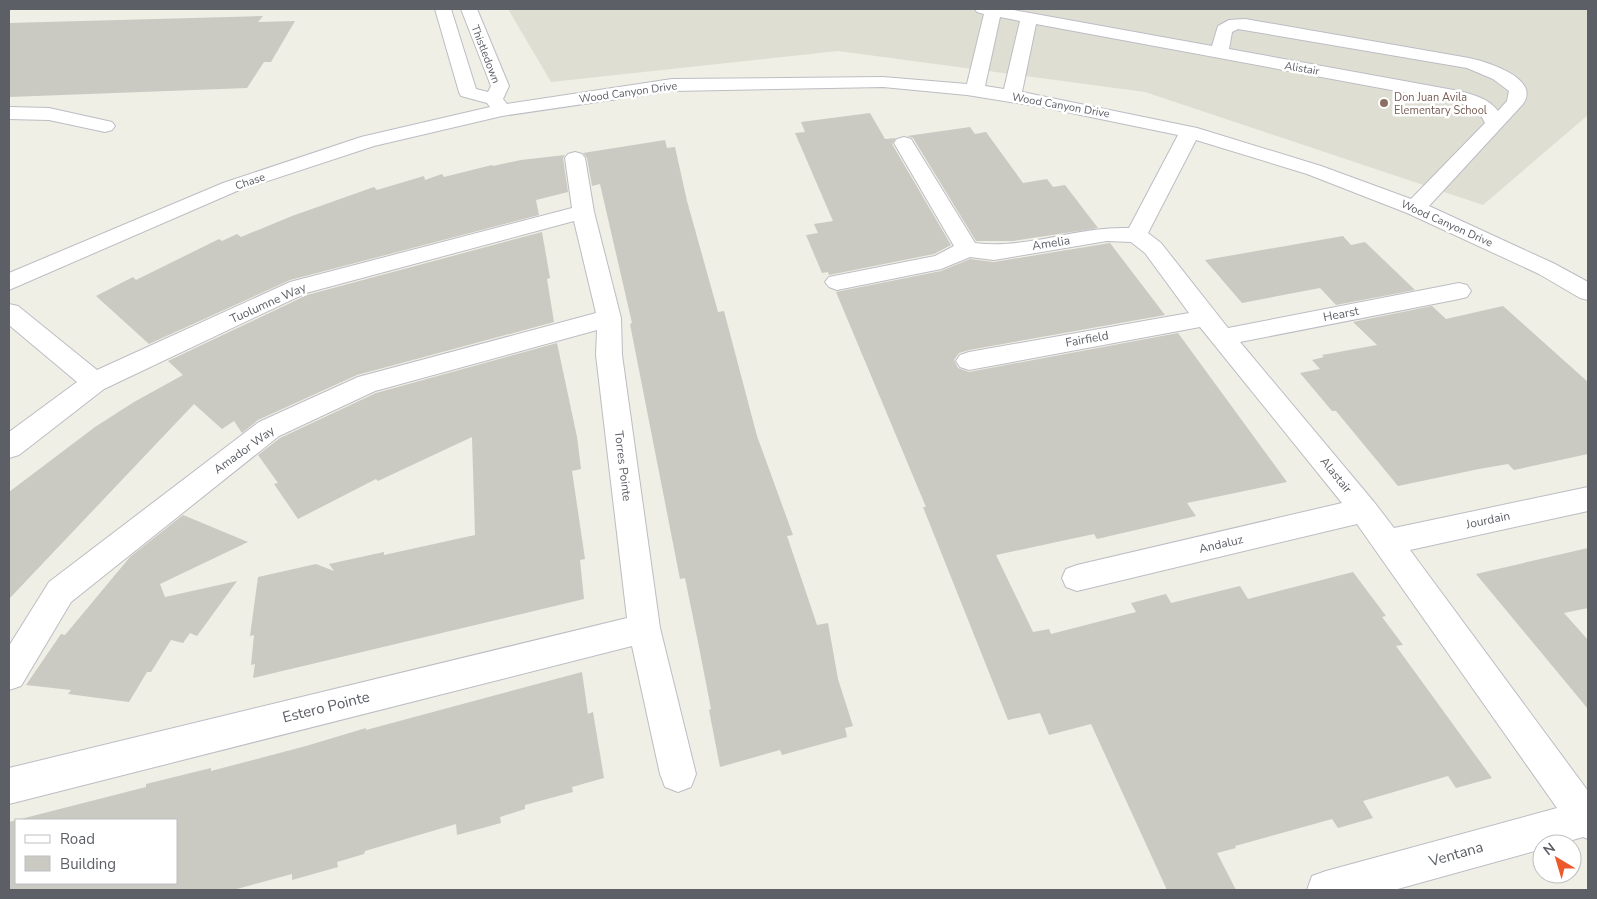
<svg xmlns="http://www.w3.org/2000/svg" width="1597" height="899" font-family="'Nunito Sans',sans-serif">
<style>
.education{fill:#dfded3}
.building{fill:#cac9c2;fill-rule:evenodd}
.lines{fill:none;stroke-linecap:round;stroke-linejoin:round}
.minor-casing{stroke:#bcbdc4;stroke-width:2}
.minor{fill:#fff;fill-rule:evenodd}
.education-dot{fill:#8d6e63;stroke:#fff;stroke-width:2}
.labels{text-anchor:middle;stroke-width:5;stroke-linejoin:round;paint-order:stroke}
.far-street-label{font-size:11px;fill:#5c5f66;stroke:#fff}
.far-education-label{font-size:11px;fill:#785e54;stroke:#fff;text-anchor:start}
.street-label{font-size:12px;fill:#5c5f66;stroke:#fff}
.near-street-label{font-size:15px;fill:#5c5f66;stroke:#fff}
</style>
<rect width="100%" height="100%" fill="#efefe5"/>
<polygon class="education" points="508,9 1588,9 1588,115 1483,205 1145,92 838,51 551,82"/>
<g class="building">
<polygon points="263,16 258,22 295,21 271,62 264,62 247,88 9,97 9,23"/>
<polygon points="870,113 885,139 896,138 892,144 951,245 934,254 829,275 828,272 822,273 806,235 818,233 814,224 833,221 795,133 805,132 801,122"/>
<polygon points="970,127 975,134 986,132 1023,183 1047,179 1053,187 1065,185 1098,228 1013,241 976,241 913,138 907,136"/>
<polygon points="665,140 667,148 675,147 687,201 718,312 724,311 757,436 793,535 787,536 817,625 828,623 838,679 853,726 845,728 847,737 782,755 780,750 720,767 709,710 711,709 699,647 685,578 680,579 630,324 632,323 600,184 592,186 587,158 583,153"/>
<polygon points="565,155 563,158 568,192 536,200 539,215 290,280 149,344 96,296 133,277 136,280 219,239 222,241 237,234 241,237 292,216 374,187 377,190 424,176 425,180 442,174 444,177 492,165 493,166 521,160"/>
<polygon points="542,232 550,278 547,279 554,322 357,375 258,420 242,433 234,421 222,429 194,404 9,599 9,492 95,427 134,402 183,375 168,361 307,295"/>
<polygon points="1343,236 1351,245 1365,242 1415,290 1336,305 1320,288 1242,303 1205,260"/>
<polygon points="1110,243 1165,315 969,350 959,353 954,360 958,368 969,372 1178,333 1287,482 1187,503 1196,516 1097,539 1094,534 996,555 1033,632 1049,629 1051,634 1136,612 1131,603 1166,594 1171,603 1240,586 1248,599 1353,572 1386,616 1382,617 1403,645 1396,646 1492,778 1456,788 1448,776 1363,801 1373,818 1338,828 1332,819 1235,846 1236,848 1217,853 1236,890 1167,890 1091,724 1049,735 1040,713 1008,720 923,507 926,507 836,292 941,271 970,259 994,262"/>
<polygon points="1432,306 1446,319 1503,306 1588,382 1588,454 1514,470 1508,464 1479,469 1398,486 1336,411 1332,411 1300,373 1320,369 1312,360 1324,357 1322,355 1377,345 1353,322"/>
<polygon points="557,343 577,437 581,469 572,471 585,559 580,560 584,599 253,678 255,664 251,665 254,635 250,636 258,577 316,564 334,571 329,564 384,552 384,555 475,535 472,437 378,481 376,479 298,519 274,484 278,483 258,455 280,438 376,393"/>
<polygon points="183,515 248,542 160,584 165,597 237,581 197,636 190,633 183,643 171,640 151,672 147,672 129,702 68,694 71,690 26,685 61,634 65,635 130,557"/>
<polygon points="1588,548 1588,608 1564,613 1588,640 1588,709 1476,574"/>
<path d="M 582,672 L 588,714 L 593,712 L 604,778 L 572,787 L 573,792 L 525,805 L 525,809 L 500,817 L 501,823 L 457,835 L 456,824 L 365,851 L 364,854 L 337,862 L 338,867 L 292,880 L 292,874 L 233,890 L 9,890 L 9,822 L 146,787 L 146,784 L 211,768 L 211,771 L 306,746 L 366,728 L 366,730 ZM 16,820 L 176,820 L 176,883 L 16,883 Z"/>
</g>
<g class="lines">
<defs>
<g id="minor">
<path d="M 435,9 L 451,9 L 476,89 L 488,92 L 491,86 L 461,9 L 477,9 L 509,86 L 503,99 L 507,104 L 672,79 L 883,77 L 967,84 L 984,14 L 977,12 L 975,9 L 1008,9 L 1212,46 L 1218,26 L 1229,20 L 1245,19 L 1469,58 C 1487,62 1541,78 1523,104 L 1429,206 L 1555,264 L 1588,282 L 1588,300 L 1580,298 L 1539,274 L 1407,213 L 1307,174 L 1196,140 L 1148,233 L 1161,243 L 1228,328 L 1459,283 L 1467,285 L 1471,291 L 1467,297 L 1459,299 L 1240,342 L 1374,502 L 1394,528 L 1588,487 L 1588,511 L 1410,550 L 1588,791 L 1588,839 L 1583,837 L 1559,844 L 1542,844 L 1542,849 L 1394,890 L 1307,890 L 1312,876 L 1326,871 L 1557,808 L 1357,524 L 1077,591 L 1066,587 L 1062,578 L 1066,569 L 1077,565 L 1342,503 L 1200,327 L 969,370 L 960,367 L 956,361 L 960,355 L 969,352 L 1189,313 L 1145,253 L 1131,242 L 1107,241 L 994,260 L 970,257 L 941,269 L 837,290 L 829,287 L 825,282 L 829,277 L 935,256 L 954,246 L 894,143 L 897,139 L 904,137 L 911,139 L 975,243 C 1025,250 1077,226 1129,228 L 1178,135 L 1042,107 L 967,95 L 883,87 L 672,91 L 502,116 L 374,146 L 237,191 L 9,290 L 9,273 L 223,183 L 361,137 L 490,107 L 487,103 L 461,96 L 459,92 ZM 1000,17 L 1020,21 L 1004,89 L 985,86 ZM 1036,24 L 1456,102 C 1469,106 1479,109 1485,123 L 1411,199 L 1321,166 L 1197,128 L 1022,92 ZM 1238,29 L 1467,68 L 1493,79 L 1509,91 L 1507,101 L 1498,111 C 1488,98 1474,95 1459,91 L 1229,49 L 1232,32 Z"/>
<polygon points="9,107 49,108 112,122 115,126 112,130 105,132 49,120 9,119"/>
<polygon points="575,152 582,154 585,158 594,212 621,318 622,355 660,628 696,774 691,787 678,792 665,787 660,774 632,646 9,804 9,768 627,618 596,355 597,330 375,391 279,436 71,602 21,686 9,690 9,646 49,582 259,422 358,377 596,313 574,221 306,293 104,389 19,455 9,458 9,432 77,382 9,325 9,304 18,306 97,370 290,282 572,208 565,158 568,154"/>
</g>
</defs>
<use href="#minor" class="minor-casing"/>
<use href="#minor" class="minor"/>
</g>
<circle class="education-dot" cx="1384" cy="103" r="5"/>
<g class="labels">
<g class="far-street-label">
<text transform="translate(486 54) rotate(69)" y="4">Thistledown</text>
<text transform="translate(1302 68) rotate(10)" y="4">Alistair</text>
<text transform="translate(628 92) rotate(-8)" y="4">Wood Canyon Drive</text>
<text transform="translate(1061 105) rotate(10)" y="4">Wood Canyon Drive</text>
<text transform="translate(250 181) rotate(-19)" y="4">Chase</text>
<text transform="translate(1447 223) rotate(24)" y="4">Wood Canyon Drive</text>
</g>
<g class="far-education-label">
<text x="1394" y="101">Don Juan Avila<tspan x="1394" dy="13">Elementary School</tspan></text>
</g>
<g class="street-label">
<text transform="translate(1051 243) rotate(-9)" y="4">Amelia</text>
<text transform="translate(268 303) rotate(-24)" y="4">Tuolumne Way</text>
<text transform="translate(1341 314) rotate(-11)" y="4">Hearst</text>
<text transform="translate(1087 339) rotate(-10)" y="4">Fairfield</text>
<text transform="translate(244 450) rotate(-36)" y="4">Amador Way</text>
<text transform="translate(623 466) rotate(83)" y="4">Torres Pointe</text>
<text transform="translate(1336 475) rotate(51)" y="4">Alastair</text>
<text transform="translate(1488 520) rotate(-12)" y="4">Jourdain</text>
<text transform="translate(1221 544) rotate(-13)" y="4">Andaluz</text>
</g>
<g class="near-street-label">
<text transform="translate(326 707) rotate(-14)" y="5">Estero Pointe</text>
<text transform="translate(1456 854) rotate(-16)" y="5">Ventana</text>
</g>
</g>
<rect width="1597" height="899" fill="none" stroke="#5c5f66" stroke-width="20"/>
<rect x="15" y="819" width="162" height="65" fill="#ffffff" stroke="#bebfc2"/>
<rect x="25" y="835" width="25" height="8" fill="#ffffff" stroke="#bebfc2"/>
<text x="60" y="844" font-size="15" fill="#5c5f66">Road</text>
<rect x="25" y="856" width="25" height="15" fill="#cac9c2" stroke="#bebfc2"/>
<text x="60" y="869" font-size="15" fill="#5c5f66">Building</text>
<g transform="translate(1557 859) rotate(322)"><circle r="24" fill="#ffffff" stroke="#bebfc2"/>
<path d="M0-4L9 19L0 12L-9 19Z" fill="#ee592c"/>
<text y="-8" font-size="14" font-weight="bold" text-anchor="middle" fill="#5c5f66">N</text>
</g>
</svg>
